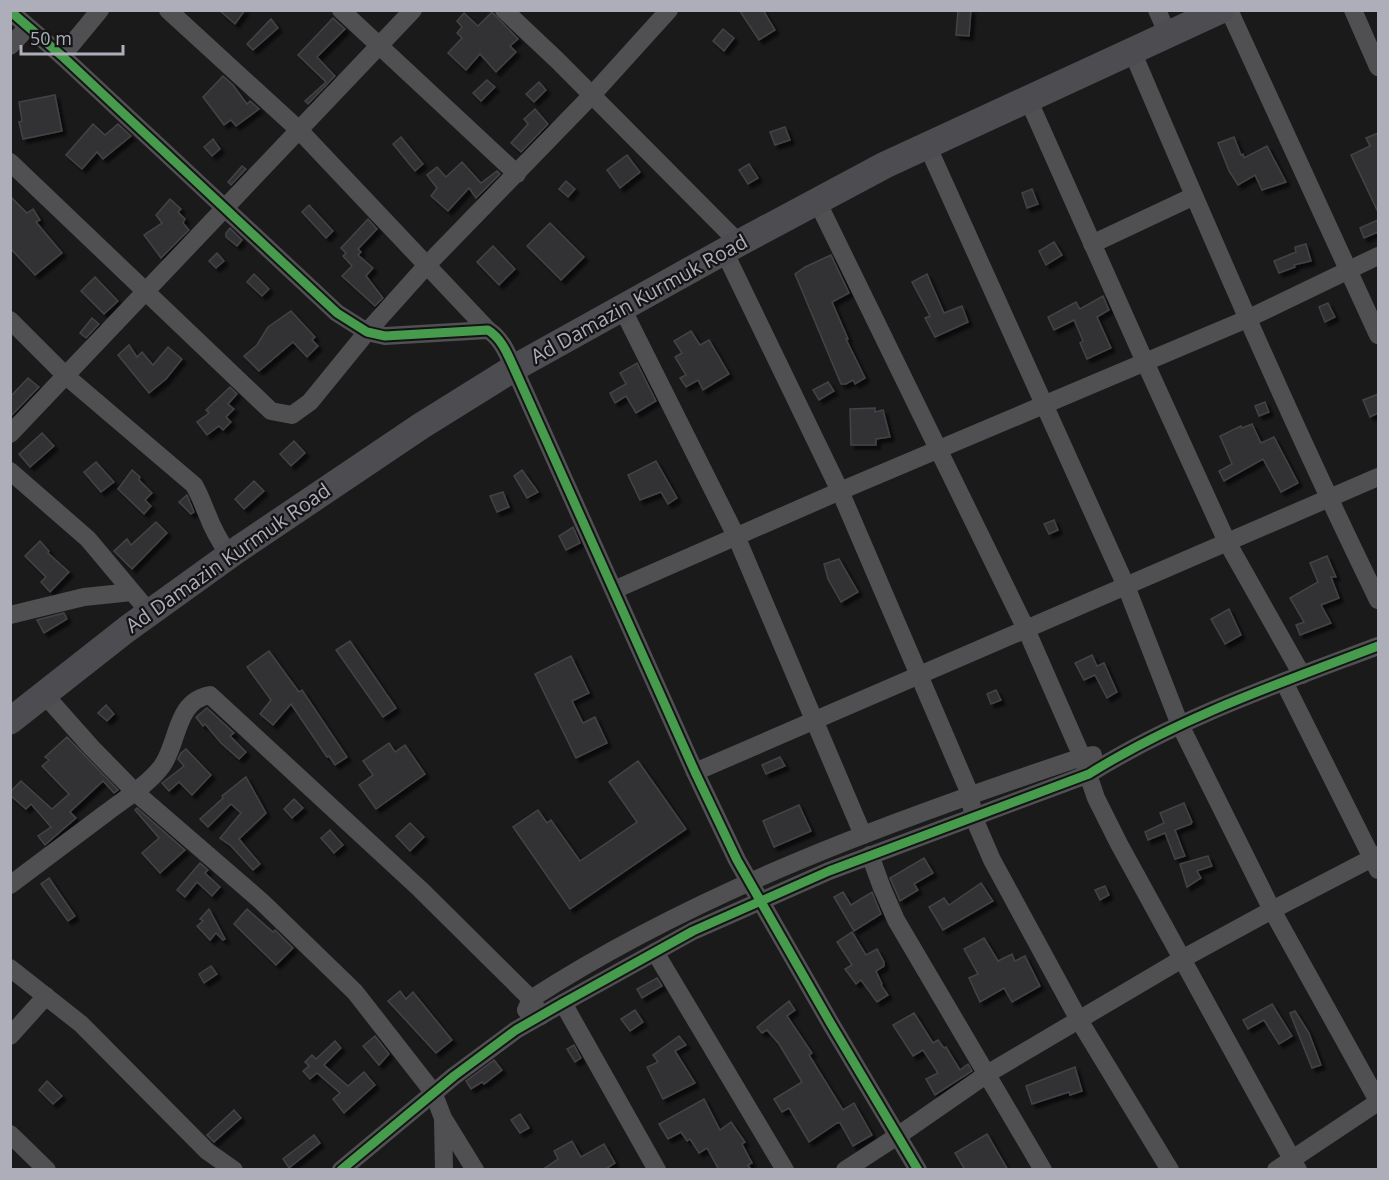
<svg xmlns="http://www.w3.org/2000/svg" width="1389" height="1180" font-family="'Open Sans',sans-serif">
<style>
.building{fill:#333334;stroke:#434346;stroke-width:1.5;filter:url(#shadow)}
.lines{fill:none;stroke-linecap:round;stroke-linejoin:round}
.minor{stroke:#505053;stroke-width:18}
.highway{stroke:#4d4c50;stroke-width:27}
.cycleway-casing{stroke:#141416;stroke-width:13}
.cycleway{stroke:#469c4c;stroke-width:9}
.labels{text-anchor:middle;stroke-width:4.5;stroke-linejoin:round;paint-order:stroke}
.street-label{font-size:20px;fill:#adaeb9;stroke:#141416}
</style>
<defs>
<filter id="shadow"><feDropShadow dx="4" dy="4" stdDeviation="1.5" flood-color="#0009"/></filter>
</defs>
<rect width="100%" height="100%" fill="#1a1a1a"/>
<g class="building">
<polygon points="219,10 245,10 235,24"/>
<polygon points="739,10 763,10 775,30 759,40"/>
<polygon points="958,10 971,10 969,36 956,35"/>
<polygon points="492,12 518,39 510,46 516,52 496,72 480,54 466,70 448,53 462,38 457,33 462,27 457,21 464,13 478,26"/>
<polygon points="333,18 345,29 317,57 335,76 308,104 305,101 326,82 298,55"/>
<polygon points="271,19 278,28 253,50 247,44"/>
<polygon points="723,29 734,38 724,51 713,41"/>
<polygon points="223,76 233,85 247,104 250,101 259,109 236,126 231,120 224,125 203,97"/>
<polygon points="487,80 495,87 481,101 473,93"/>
<polygon points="539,82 546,90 534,102 526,94"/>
<polygon points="55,95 62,131 23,139 19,122 22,121 19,102"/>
<polygon points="535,109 548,124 521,152 511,143 528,124 524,119"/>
<polygon points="93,124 105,135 118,124 131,136 103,159 97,152 82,169 66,155"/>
<polygon points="785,127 790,140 775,145 770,132"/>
<polygon points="1378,133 1378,212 1351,155 1370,146 1366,138"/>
<polygon points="401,137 423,164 415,171 393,144"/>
<polygon points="1234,137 1241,155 1243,154 1244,158 1267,146 1286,182 1262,190 1255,175 1238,185 1229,171 1218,143"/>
<polygon points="213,139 220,149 212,156 204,147"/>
<polygon points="627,155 640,172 620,188 607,170"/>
<polygon points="462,162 481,183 497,171 500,174 476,198 469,188 448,211 431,196 437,188 427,175 437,167 446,177"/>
<polygon points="749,164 758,178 748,184 739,170"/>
<polygon points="242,166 246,169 231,185 228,182"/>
<polygon points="566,181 575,189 568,197 559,189"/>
<polygon points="1032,189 1038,204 1027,208 1022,193"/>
<polygon points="10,196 27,213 33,209 40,220 36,222 62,253 35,275 10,248"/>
<polygon points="170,199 181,209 178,212 185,219 183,223 189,230 161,258 144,235 162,223 156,215"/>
<polygon points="309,205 333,231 326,238 302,212"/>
<polygon points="368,219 377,229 358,249 361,252 358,255 373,268 366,276 383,298 375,306 342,276 352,266 343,256 346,253 341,248"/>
<polygon points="1378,220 1378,232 1364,238 1360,228"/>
<polygon points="550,223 584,257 561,280 527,246"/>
<polygon points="230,228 242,240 237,246 226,237 226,233"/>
<polygon points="1054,242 1062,255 1046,265 1039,251"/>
<polygon points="1306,244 1311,261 1294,265 1295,267 1279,273 1274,261 1296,252 1295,247"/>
<polygon points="493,246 515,269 499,285 477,262"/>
<polygon points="217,253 224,261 216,268 209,261"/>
<polygon points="831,255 849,293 832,302 848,339 846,339 865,378 855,384 853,380 846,384 841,384 795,274 805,267"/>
<polygon points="254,274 269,289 262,296 247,282"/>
<polygon points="927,274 944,313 962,306 968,322 935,337 925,318 930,316 912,282"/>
<polygon points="95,277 118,301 104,314 81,291"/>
<polygon points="1103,296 1109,310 1097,317 1111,348 1087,359 1080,343 1083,341 1074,320 1054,330 1048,317 1076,302 1080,309"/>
<polygon points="1328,303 1335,317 1325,322 1319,307"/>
<polygon points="291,311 315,337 312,340 318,346 307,357 293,342 259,371 244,356 257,345 268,327"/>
<polygon points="92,318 99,324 86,338 80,333"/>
<polygon points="691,331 700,345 709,340 729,374 703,390 698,380 686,387 680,378 686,375 675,357 682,353 674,341"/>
<polygon points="129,345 137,357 142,352 153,365 168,347 182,359 166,379 149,393 118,355"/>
<polygon points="637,363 656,401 636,413 626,396 615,403 610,393 626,384 620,373"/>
<polygon points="28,378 39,387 10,417 10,397"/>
<polygon points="828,382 834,391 819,400 813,390"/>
<polygon points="230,387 237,394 228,404 234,409 226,417 231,422 223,430 219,426 207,435 197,422 209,413 206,410"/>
<polygon points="1378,394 1378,413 1370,417 1363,400"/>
<polygon points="1265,402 1269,412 1259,416 1255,406"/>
<polygon points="875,408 875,412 883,410 890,437 876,439 876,445 851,445 850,409"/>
<polygon points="1252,424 1261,443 1274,437 1298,483 1281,492 1263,459 1224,481 1219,471 1232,464 1220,436 1241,426 1242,428"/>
<polygon points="42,433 54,446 30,467 19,454"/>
<polygon points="294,441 305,453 291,466 280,454"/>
<polygon points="656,461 677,498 668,504 661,492 640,500 628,475"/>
<polygon points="96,462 114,482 101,492 84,472"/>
<polygon points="132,470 140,477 139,480 152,493 145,500 151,506 144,514 118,489"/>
<polygon points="522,470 538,492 527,498 514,476"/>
<polygon points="254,481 264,491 244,509 235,499"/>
<polygon points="503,492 509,507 497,512 490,496"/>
<polygon points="187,495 194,512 191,514 179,502"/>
<polygon points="1054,520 1058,530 1049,534 1044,524"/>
<polygon points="156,522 167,533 132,569 114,551 127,539 131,545"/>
<polygon points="573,527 580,543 566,550 559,536"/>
<polygon points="40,541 49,551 48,553 69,572 50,592 41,582 46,577 25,556"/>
<polygon points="1327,556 1336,577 1331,577 1339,598 1321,605 1331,623 1300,635 1296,625 1304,622 1290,598 1318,582 1310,563"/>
<polygon points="839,559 858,592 841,602 828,579 824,564"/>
<polygon points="1229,609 1241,635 1225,644 1211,619"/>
<polygon points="64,613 67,619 44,633 37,620"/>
<polygon points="350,641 396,708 383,717 336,650"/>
<polygon points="269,651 299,692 302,690 347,757 335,765 329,756 327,757 291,704 273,725 260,714 271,700 247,667"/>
<polygon points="1092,655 1097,666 1104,663 1117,692 1107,698 1095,675 1084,680 1075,663"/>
<polygon points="571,656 589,693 572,701 583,723 595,717 607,743 576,758 535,674"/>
<polygon points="996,690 1001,700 991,704 987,694"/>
<polygon points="106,705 114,714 107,721 98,713"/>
<polygon points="207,708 234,733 230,736 246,752 239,759 221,743 205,724 203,726 196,717"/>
<polygon points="67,737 118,790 114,793 103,781 70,812 76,818 45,845 38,836 51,827 31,804 26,809 10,795 10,792 21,781 52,809 69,794 42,766 49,760 45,757"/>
<polygon points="389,743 395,752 405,745 425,774 376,809 359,785 373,775 363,761"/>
<polygon points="186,749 211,775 192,795 179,782 169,791 162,783 184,766 178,759 181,753"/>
<polygon points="780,757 785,766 766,774 762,765"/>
<polygon points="638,761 686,829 570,909 513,827 538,810 547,823 551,820 580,861 637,822 609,782"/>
<polygon points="246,777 266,813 239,839 260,864 253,870 231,846 220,838 241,813 231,804 208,827 200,819 223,798 222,796"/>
<polygon points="294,799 303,808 292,818 284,809"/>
<polygon points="1184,803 1192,822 1191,824 1175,830 1185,856 1175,859 1165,833 1148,840 1145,832 1164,823 1160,813"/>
<polygon points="799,805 811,831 774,847 763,821"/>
<polygon points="137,808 185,850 160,873 142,853 159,838 135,810"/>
<polygon points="410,823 424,837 410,851 396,836"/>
<polygon points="330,830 343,845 334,853 321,838"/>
<polygon points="1208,856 1212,866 1197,871 1201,878 1187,887 1180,864"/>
<polygon points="924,858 933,873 914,884 918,890 900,901 890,878"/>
<polygon points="200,863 208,870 205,873 220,887 212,896 197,882 185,897 177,890"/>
<polygon points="49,878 75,916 68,921 41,884"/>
<polygon points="981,883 993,901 943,930 929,907 944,898 949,905"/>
<polygon points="1105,886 1109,895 1100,900 1095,890"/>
<polygon points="843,892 851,905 872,892 881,914 854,931 834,897"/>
<polygon points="209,909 225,939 223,940 216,933 210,940 197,926 203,921 200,919"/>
<polygon points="247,909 273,932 275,930 293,948 276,965 234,924"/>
<polygon points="852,932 866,955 877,949 884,962 884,966 876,971 882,984 881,985 888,995 877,1002 861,980 856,984 845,969 852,965 837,942"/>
<polygon points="984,938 998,961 1012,954 1015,961 1025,956 1040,986 1012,1002 1004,988 980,1002 969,978 978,974 964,949"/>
<polygon points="211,966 217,974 204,983 199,974"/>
<polygon points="657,978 662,986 642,998 637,989"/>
<polygon points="400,991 406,999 413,992 452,1040 436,1053 388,1001"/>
<polygon points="789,1001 795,1010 787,1016 812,1053 809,1055 843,1110 854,1103 872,1135 853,1146 840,1123 837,1123 809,1142 789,1108 782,1112 774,1099 802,1082 779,1044 767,1030 762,1033 757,1027"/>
<polygon points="1272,1004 1292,1036 1279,1044 1264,1020 1248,1029 1243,1020"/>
<polygon points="635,1010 643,1022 630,1031 621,1019"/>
<polygon points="1295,1011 1309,1033 1321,1065 1312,1068 1290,1013"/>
<polygon points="914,1013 933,1043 938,1040 944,1048 946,1047 960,1070 968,1064 972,1071 935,1095 926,1079 938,1073 923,1050 913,1056 893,1025"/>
<polygon points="375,1036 389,1054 379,1065 363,1046"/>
<polygon points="679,1036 686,1045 675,1051 695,1083 663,1099 647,1067 658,1062 653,1055"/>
<polygon points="335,1041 341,1048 324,1065 348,1086 364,1072 375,1085 344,1113 333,1099 340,1093 317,1073 310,1079 303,1071 309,1066 305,1062 312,1055 316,1059"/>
<polygon points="574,1045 581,1058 575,1062 567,1049"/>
<polygon points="494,1060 502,1070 484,1084 482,1082 471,1089 466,1081"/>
<polygon points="1075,1067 1082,1091 1070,1095 1069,1092 1032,1104 1026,1086"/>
<polygon points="47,1081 62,1096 53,1104 39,1090"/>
<polygon points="704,1099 720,1130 731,1122 745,1142 742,1144 752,1163 748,1165 751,1170 719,1170 707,1148 699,1153 690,1139 687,1141 681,1132 668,1139 659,1124"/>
<polygon points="234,1110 241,1118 214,1142 207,1135"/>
<polygon points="520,1114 529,1128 520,1133 511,1120"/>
<polygon points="987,1134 1008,1170 965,1170 955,1153"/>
<polygon points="314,1135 320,1143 289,1168 283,1159"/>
<polygon points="572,1141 581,1157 604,1144 615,1163 604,1170 542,1170 558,1159 554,1151"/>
</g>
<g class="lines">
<g class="minor">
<polyline points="168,10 299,130 488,330"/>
<polyline points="341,10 517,174"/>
<polyline points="504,10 557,60 739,243"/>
<polyline points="1157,10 1168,35"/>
<polyline points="1229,10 1378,335"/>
<polyline points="1353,10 1378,67"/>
<path d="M 10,11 L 62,56 L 337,313 L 367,332 L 385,336 L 488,330 C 502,339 507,353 514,368 L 695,772 L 737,860 L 831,1024 L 918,1170"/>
<polyline points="10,46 28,27"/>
<path d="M 1132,51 C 1211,236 1290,420 1378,600"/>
<polyline points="62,56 100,10"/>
<polyline points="1028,99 1145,362 1227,542 1302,675"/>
<polyline points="927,145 1126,586 1180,725 1272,910 1378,1101"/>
<polyline points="10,162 271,411 292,415 310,402 367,332 427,265 592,95 669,10"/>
<polyline points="817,201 1026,629 1082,757 1096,798 1119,844 1298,1170"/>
<polyline points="1092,244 1194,196"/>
<polyline points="724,251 840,491 970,794 973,816 992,860 1079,1020 1170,1170"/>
<polyline points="622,308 736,536 863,835"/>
<path d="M 10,320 L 66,376 L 194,485 C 200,495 203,505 208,516 C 213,530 221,543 229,555"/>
<polyline points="10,434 413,10"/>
<polyline points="10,471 88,539 150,613"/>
<polyline points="614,590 840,491 1247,319 1378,256"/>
<polyline points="10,615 84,597 132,592"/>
<polyline points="1284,682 1378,870"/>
<polyline points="44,694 91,747 135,792 261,901 355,992 433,1092 443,1118 475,1170"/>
<polyline points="695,772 1378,477"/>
<polyline points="870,855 882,888 896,920 1043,1170"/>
<path d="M 10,885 C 42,861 74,837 106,813 C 124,799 148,785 162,766 C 179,742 175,701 210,695 L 420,889 L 531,999 L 541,1016"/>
<polyline points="655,952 785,1170"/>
<polyline points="10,968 81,1024 207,1151 234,1170"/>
<polyline points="563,1003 657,1170"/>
<path d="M 526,1010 L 531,999 C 699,890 894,820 1082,757 L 1093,755"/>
<polyline points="10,1036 46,996"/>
<polyline points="443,1120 444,1170"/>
<polyline points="10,1134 47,1170"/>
<path d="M 341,1170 L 454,1076 L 516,1030 L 563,1003 L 693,931 L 829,871 L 1089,774 C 1178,718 1280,683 1378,646"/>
<polyline points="845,1170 899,1135 987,1074 1182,959 1272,910 1378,855"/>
<polyline points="1276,1170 1378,1102"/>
</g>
<polyline class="highway" points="10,721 127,629 234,552 421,426 514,368 739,243 885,165 1221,10"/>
<defs>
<g id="cycleway">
<path d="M 10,11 L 62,56 L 337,313 L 367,332 L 385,336 L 488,330 C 502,339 507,353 514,368 L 695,772 L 737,860 L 831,1024 L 918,1170"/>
<path d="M 341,1170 L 454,1076 L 516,1030 L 563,1003 L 693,931 L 829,871 L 1089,774 C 1178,718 1280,683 1378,646"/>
</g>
</defs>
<use href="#cycleway" class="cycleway-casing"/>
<use href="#cycleway" class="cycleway"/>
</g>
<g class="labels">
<g class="street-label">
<text transform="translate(639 299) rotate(-29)" y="7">Ad Damazin Kurmuk Road</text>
<text transform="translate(228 558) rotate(-35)" y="7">Ad Damazin Kurmuk Road</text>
</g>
</g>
<rect width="1389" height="1180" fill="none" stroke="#adaeb9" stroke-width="24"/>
<path d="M21 45v9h102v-9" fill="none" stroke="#adaeb9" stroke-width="3"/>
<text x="30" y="45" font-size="18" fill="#adaeb9" stroke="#141416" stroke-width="4.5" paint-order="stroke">50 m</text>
</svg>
